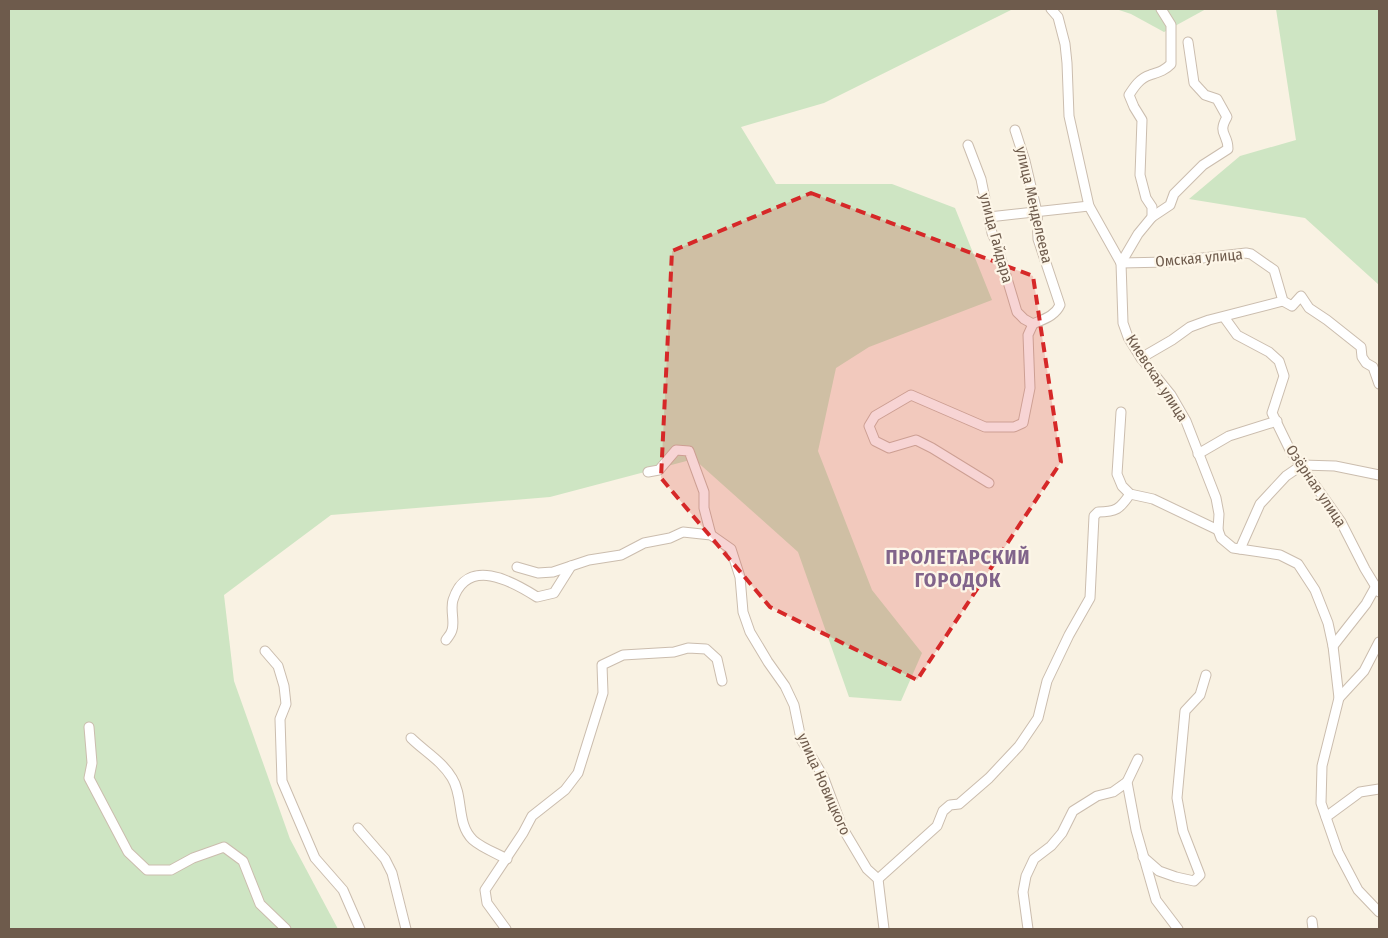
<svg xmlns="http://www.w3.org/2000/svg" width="1388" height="938" font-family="'Fira Sans Condensed',sans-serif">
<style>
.green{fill:#cee5c3}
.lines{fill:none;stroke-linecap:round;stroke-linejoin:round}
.minor-casing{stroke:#cbbdae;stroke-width:11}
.minor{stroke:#fff;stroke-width:9}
.marked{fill:#d62828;fill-opacity:0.2;stroke:#d62828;stroke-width:4;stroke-dasharray:10 6;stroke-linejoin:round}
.labels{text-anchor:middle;stroke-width:4.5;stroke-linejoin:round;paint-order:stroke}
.street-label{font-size:15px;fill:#6e5b4c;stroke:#fdf6e8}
.district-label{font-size:20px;font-weight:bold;letter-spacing:1px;fill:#81648b;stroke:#fdf6e8}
</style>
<rect width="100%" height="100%" fill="#f9f2e3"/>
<g class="green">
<polygon points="9,9 1013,9 824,103 741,127 776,184 892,184 955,208 992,300 869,347 836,368 818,451 872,590 922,653 901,701 849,697 798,552 694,459 550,497 331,515 224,595 234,681 290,839 338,929 9,929"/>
<polygon points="1116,9 1206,9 1164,32 1131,14"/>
<polygon points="1276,9 1379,9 1379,285 1305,218 1189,199 1240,156 1296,140"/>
</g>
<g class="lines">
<defs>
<g id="minor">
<polyline points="1051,9 1058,17 1065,44 1067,63 1069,116 1089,206 1121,263 1123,323 1128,337 1141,358 1171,395 1186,421 1216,498 1219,514 1218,530 1221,538 1233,548 1280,555 1298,564 1315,590 1328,623 1333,646 1339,698 1322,766 1321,803 1338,852 1358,890 1379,912"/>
<path d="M 1015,130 L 1025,161 L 1037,212 L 1038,239 L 1060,305 C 1055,316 1044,319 1033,324"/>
<polyline points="968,145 981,179 992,233 996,242 1017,312 1024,319 1033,324"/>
<polyline points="989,217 1089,206"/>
<path d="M 1152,217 L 1170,205 L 1174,194 L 1203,165 L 1228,149 C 1228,133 1217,134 1227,117 L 1217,99 L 1205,95 L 1194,83 L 1188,42"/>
<polyline points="1121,263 1168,262 1246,253 1251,254 1274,270 1283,301 1292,306 1301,296 1309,308 1327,320 1361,347 1362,357 1366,363 1373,367 1379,384"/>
<path d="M 1121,263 L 1138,234 L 1152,217 L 1152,207 L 1146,198 L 1140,175 L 1142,120 L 1134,107 L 1129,95 C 1134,87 1140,78 1150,75 C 1159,72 1164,71 1171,64 L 1171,25 L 1161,9"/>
<polyline points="1224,317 1237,335 1269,352 1279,361 1284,376 1272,413 1290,450 1341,522 1365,569 1379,592"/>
<polyline points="1141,358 1172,340 1190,327 1209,320 1283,301"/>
<polyline points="1121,412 1117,474 1122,486 1130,494 1153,499 1218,530"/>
<polyline points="1198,454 1229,436 1277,421"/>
<polyline points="648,472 659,470 676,450 689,451 704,492 704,508 711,535"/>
<polyline points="989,483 932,448 916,440 889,448 875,441 869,426 875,416 911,395 985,427 1014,427 1023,423 1030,388 1028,335 1033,324"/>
<polyline points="1240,549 1260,504 1286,476 1302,465 1335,466 1379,475"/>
<polyline points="517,567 538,573 553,572 589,560 621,555 644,543 670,538 683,532 711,535 731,549 740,577 743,612 750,632 768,662 785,686 794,705 801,739 823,776 842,827 867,869 878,879 884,929"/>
<path d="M 446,640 C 448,637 451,634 452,630 C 455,622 450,609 453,600 C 467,556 512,581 537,597 L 554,593 L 571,566"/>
<polyline points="1333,646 1366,604 1376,586"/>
<polyline points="265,651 278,666 284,686 286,704 280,719 282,781 315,858 343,890 360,929"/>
<polyline points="1339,698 1364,671 1379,642"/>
<polyline points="89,727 92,763 89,778 128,852 147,870 171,870 193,858 224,847 243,861 260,904 286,929"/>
<path d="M 411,738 C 424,751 442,761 452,778 C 464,797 456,824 473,840 C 482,848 496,853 507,859"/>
<polyline points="1138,759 1127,782 1136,830 1156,900 1178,929"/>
<polyline points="1326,817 1360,792 1379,789"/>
<polyline points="358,828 385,859 392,873 406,929"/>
<polyline points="1143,857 1159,871 1176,877 1194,881 1200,875 1183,831 1177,798 1185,711 1200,695 1206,675"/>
<path d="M 878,879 L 937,826 L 943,811 L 950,805 L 959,804 L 989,778 L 1019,746 L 1038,718 L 1047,681 L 1069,635 L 1090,598 L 1094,516 L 1098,512 C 1116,512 1120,509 1130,494"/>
<polyline points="1312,921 1313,929"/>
<polyline points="506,929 487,903 485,890 523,833 532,816 565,790 578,773 603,693 602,665 623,655 674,652 688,648 706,649 717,659 722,681"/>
<polyline points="1028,929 1023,892 1026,876 1034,859 1051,846 1062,833 1073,811 1097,796 1113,792 1127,782"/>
</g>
</defs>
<use href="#minor" class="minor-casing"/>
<use href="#minor" class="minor"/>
</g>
<path class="marked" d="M 811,193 L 1033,276 L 1061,462 L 917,680 L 770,607 L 661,478 L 672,251 Z"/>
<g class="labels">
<g class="street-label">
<text transform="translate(1034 205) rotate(77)" y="5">улица Менделеева</text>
<text transform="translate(996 238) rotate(75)" y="5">улица Гайдара</text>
<text transform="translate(1199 258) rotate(-5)" y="5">Омская улица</text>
<text transform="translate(1157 378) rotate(57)" y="5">Киевская улица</text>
<text transform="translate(1316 486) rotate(56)" y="5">Озёрная улица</text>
<text transform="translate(824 784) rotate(66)" y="5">улица Новицкого</text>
</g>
<g class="district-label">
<text x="958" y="564">ПРОЛЕТАРСКИЙ<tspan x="958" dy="23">ГОРОДОК</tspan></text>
</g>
</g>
<rect width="1388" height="938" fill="none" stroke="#6e5b4c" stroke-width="20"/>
</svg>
